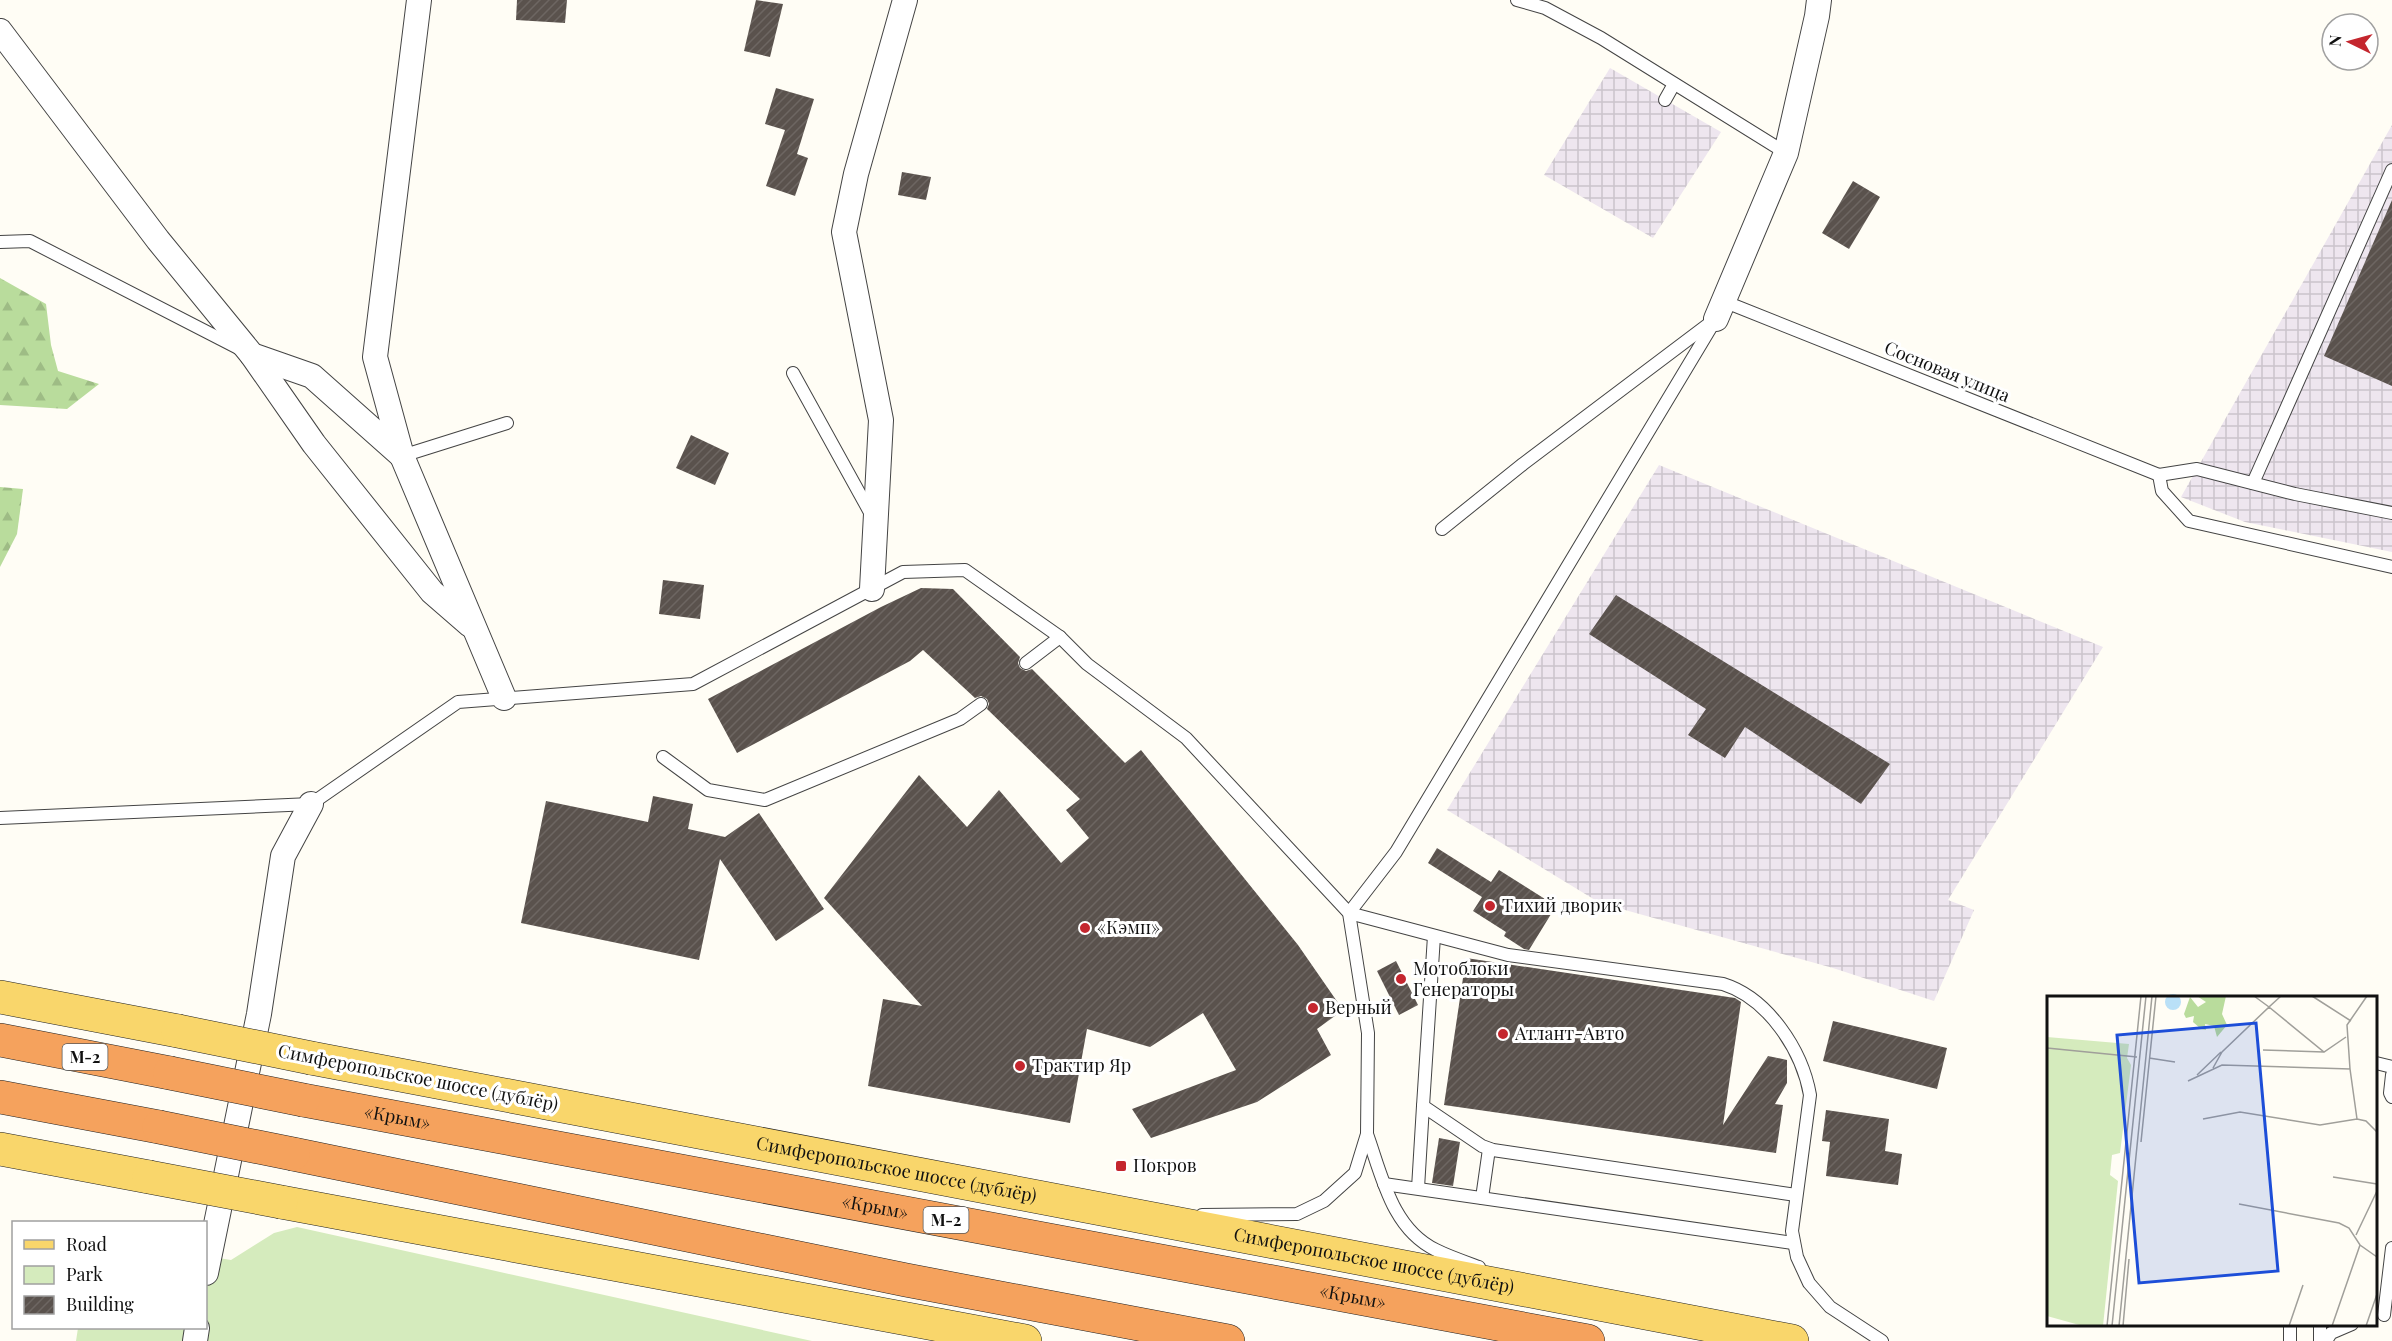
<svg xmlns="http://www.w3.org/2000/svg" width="2392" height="1341" font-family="'Playfair Display',serif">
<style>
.industrial{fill:url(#industrial-grid)}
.green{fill:#d5ebbd}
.forest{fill:url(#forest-firs)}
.building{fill:url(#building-hatch)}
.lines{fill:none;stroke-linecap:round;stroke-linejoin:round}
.lane-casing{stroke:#444;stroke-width:14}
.street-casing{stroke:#444;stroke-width:26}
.primary-casing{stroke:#222;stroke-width:34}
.highway-casing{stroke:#222;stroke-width:34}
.lane{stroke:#fff;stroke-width:12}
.street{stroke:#fff;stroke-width:24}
.primary{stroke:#f9d66b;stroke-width:33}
.highway{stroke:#f5a25d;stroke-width:33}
.primary-bridge-casing{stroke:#222;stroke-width:34;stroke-linecap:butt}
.highway-bridge-casing{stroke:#222;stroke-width:34;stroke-linecap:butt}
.primary-bridge{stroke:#f9d66b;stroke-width:33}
.highway-bridge{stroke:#f5a25d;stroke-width:33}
.poi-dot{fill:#c4262e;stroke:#fff;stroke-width:2}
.labels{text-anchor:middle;stroke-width:6;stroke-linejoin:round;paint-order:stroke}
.shield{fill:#fff;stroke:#585858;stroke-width:1.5}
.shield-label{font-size:16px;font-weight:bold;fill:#111}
.street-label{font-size:18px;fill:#111;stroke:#fff}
.poi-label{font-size:18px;fill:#111;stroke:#fff;text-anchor:start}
.inset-road{fill:none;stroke:#a09f9a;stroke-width:1.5}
.view{fill:#1d4ed8;fill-opacity:0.15;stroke:#1d4ed8;stroke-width:3}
.inset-edge{fill:none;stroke:#111;stroke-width:3}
</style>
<defs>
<pattern id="industrial-grid" width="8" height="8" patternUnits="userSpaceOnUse" patternTransform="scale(1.5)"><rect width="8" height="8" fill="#eee6ef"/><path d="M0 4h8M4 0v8" fill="none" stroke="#cbc4cc"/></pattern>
<pattern id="forest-firs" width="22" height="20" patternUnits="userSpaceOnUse" patternTransform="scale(1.5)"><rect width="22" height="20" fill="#b9dc9c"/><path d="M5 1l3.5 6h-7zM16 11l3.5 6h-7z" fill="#9ebc85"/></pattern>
<pattern id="building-hatch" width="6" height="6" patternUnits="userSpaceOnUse" patternTransform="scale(1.5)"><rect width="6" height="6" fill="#5a524d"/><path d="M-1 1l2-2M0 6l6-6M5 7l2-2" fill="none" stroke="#6d6662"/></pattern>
</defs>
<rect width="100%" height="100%" fill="#fffdf5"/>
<g class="industrial">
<polygon points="1610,68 1721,132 1653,238 1544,175"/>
<polygon points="2392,125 2392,552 2245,522 2181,497"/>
<polygon points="1659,465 2103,647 1948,900 1974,910 1934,1001 1833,968 1600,903 1447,810"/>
</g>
<polygon class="green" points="297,1227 812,1341 76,1341 78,1328 206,1328 206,1256 231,1260 274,1233"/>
<g class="forest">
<polygon points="0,278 46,304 51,345 58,371 99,384 67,409 0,405"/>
<polygon points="0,487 23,489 17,534 0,567"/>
</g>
<g class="building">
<polygon points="517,0 567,0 565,23 516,20"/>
<polygon points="756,0 783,4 770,57 744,51"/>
<polygon points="776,88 814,99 797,154 808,158 795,196 766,186 785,130 765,124"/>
<polygon points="902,172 931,177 926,200 898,195"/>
<polygon points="1853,181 1880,197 1849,249 1822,233"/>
<polygon points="2392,200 2392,386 2324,356"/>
<polygon points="691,435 729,453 715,485 676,468"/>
<polygon points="663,580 704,585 700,619 659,614"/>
<polygon points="921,588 953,589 1020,657 1018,663 1020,668 1026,671 1032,669 1125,763 1141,750 1298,945 1343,1010 1317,1029 1331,1055 1257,1102 1151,1138 1132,1109 1236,1070 1203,1013 1150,1047 1087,1029 1070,1123 868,1086 883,999 922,1006 824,898 919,775 967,827 999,790 1061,863 1089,838 1066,810 1080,799 987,709 989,704 987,699 981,696 975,698 923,650 910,661 737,753 708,699 881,607"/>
<polygon points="1616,595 1890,764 1861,804 1745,727 1725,758 1688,735 1706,709 1589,634"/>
<polygon points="653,796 693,804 688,829 725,837 759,813 824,909 776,941 720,859 699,960 521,923 546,801 648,822"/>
<polygon points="1437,848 1491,882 1499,870 1556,906 1529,950 1524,949 1504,936 1506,932 1473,911 1482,897 1428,863"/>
<polygon points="1466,958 1735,998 1741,1002 1723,1125 1768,1056 1787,1060 1787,1083 1775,1104 1783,1105 1776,1153 1444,1105"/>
<polygon points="1396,961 1418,1005 1399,1015 1377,971"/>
<polygon points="1833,1021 1947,1048 1937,1089 1823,1061"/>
<polygon points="1826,1110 1889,1119 1885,1151 1902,1154 1898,1185 1826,1176 1830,1142 1822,1141"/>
<polygon points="1439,1138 1460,1142 1453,1186 1432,1183"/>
</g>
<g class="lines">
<defs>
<g id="lane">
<polyline points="1517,0 1545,8 1601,38 1786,153"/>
<polyline points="1665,100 1674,84"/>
<polyline points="0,242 30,241 240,349"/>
<polyline points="1723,301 2159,475"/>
<path d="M 1716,319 L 1396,852 L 1349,913 L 1508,955 L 1723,984 C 1768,998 1802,1050 1810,1095 L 1792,1231 L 1797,1257 L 1809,1283 L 1830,1307 L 1882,1341"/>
<polyline points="793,373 872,516"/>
<polyline points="402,456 507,423"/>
<polyline points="2159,475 2162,491 2189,521 2392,567"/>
<polyline points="2159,475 2197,469 2295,494 2392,513"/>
<polyline points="2253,483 2392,170"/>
<polyline points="1442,529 1523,464 1710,323"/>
<polyline points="1026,663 1060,637"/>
<polyline points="663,757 708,790 765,800 960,719 981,704"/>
<polyline points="0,818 311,804 458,702 693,684 903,572 965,570 1060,637 1087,664 1186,738 1349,913 1368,1033 1367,1134 1355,1173 1324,1201 1297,1214 1202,1215"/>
<polyline points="1434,936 1423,1106 1482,1146 1493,1150 1796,1195"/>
<polyline points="2376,1063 2392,1067"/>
<polyline points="2392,1075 2390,1093 2392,1097"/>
<path d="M 1367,1134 C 1382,1176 1392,1229 1436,1250 C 1450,1257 1465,1262 1479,1267"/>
<polyline points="1384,1184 1793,1243"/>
<polyline points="1418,1188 1423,1106"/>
<polyline points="1482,1198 1489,1149"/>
<polyline points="2384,1315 2392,1248"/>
<polyline points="2290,1324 2290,1341"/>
<polyline points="2320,1324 2320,1341"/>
<polyline points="2326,1341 2331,1333 2352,1324"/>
</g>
<g id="street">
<polyline points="419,0 375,357 402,456 504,698"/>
<polyline points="0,31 158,240 252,355 312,376 402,456"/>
<polyline points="1716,319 1786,153 1817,16 1819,0"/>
<polyline points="252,355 314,444 432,592 470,625"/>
<polyline points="872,589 881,420 844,232 856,174 905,0"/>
<polyline points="206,1273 259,1014 283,856 311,804"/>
<polyline points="195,1341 197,1328"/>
</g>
<g id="primary">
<polyline points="0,997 178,1031"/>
<path id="s1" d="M 311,1058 L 1792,1341"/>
<polyline points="0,1149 149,1177"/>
<polyline points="281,1202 1025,1341"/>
</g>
<g id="highway">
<polyline points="0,1040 170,1073"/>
<polyline points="0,1097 159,1127"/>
<path id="s2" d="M 303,1100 L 1588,1341"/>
<polyline points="293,1154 906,1280 1228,1341"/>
</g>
</defs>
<use href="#lane" class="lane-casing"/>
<use href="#street" class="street-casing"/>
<use href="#primary" class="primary-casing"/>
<use href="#highway" class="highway-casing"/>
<use href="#lane" class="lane"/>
<use href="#street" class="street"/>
<use href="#primary" class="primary"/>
<use href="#highway" class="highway"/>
<defs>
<g id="primary-bridge">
<polyline points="178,1031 311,1058"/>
<polyline points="149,1177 281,1202"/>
</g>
<g id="highway-bridge">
<polyline points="170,1073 303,1100"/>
<polyline points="159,1127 293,1154"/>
</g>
</defs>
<use href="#primary-bridge" class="primary-bridge-casing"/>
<use href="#highway-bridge" class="highway-bridge-casing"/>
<use href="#primary-bridge" class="primary-bridge"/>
<use href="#highway-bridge" class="highway-bridge"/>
</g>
<g class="poi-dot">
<circle cx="1490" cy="906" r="6"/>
<circle cx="1085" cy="928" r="6"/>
<circle cx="1401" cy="979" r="6"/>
<circle cx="1313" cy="1008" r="6"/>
<circle cx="1503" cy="1034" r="6"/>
<circle cx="1020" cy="1066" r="6"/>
<rect x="1115" y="1160" width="12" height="12" rx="3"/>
</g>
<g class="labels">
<g class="shield">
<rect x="62.5" y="1044" width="45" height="26" rx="4.5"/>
<rect x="923.5" y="1207" width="45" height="26" rx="4.5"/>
</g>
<g class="shield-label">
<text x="85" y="1063">М-2</text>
<text x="946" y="1226">М-2</text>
</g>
<g class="street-label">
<text transform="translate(1947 372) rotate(22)" y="6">Сосновая улица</text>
<text transform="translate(418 1078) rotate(11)" y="6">Симферопольское шоссе (дублёр)</text>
<text dy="6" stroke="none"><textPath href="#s2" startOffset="96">«Крым»</textPath></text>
<text dy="6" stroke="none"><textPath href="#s1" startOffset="596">Симферопольское шоссе (дублёр)</textPath></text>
<text dy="6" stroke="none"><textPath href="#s2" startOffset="582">«Крым»</textPath></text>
<text dy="6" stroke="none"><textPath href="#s1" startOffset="1082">Симферопольское шоссе (дублёр)</textPath></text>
<text dy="6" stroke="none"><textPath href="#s2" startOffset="1068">«Крым»</textPath></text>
</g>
<g class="poi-label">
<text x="1502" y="912">Тихий дворик</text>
<text x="1097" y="934">«Кэмп»</text>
<text x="1413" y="975">Мотоблоки<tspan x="1413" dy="21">Генераторы</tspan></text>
<text x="1325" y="1014">Верный</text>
<text x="1515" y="1040">Атлант-Авто</text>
<text x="1032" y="1072">Трактир Яр</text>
<text x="1133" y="1172">Покров</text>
</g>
</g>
<g transform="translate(2047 996)">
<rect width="330" height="330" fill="#fffdf5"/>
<path d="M 0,41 L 82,48 L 80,62 L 84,69 L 73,157 L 65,159 L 63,179 L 71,185 L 56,330 L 36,330 L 0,320 Z" fill="#d5ebbd"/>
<path d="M 150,0 L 179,0 L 175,18 L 180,29 L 170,41 L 167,30 L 158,28 L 159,34 L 154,33 L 146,26 L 147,20 L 139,22 L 137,18 L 143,1 L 151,11 L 159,6 Z" fill="#b9dc9c"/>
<path d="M118 6a8 8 0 1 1 16 0a8 8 0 1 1-16 0Z" fill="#b9e0f7"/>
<path class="inset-road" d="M 234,0 L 222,11 L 277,56 L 299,41M 265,0 L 304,25M 0,52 L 90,61M 216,54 L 277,56M 102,62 L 128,66M 166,72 L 175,56 L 222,11 L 207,0M 303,73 L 310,123M 150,79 L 174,56M 141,85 L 175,69 L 303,73 L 300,29 L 320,0M 156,123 L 193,116 L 273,129 L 310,123 L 319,125 L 330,136M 94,146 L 109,0M 286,181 L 330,188M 192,208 L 292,227 L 302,232 L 313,249 L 330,261M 309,239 L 330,195M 60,330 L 94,0M 65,330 L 99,0M 72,330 L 105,0M 76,330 L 82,263M 242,330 L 256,289M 285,330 L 313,249M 319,330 L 330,298"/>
<path class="view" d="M 209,27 L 231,275 L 92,287 L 70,39 Z"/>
<rect width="330" height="330" class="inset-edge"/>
</g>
<rect x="12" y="1221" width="195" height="108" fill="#ffffff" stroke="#a0a0a0" stroke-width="1.5"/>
<rect x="24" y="1240" width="30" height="9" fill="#f9d66b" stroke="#a0a0a0" stroke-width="1.5"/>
<text x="66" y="1251" font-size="18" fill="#111111">Road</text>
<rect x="24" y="1266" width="30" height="18" fill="#d5ebbd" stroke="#a0a0a0" stroke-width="1.5"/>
<text x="66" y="1281" font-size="18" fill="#111111">Park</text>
<rect x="24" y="1296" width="30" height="18" fill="url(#building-hatch)" stroke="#a0a0a0" stroke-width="1.5"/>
<text x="66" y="1311" font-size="18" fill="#111111">Building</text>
<g transform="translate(2350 42) rotate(275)"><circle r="28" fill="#ffffff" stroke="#a0a0a0" stroke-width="1.5"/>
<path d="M0-4.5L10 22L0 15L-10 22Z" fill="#c4262e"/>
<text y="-9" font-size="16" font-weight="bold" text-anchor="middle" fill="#111111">N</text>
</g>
</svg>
